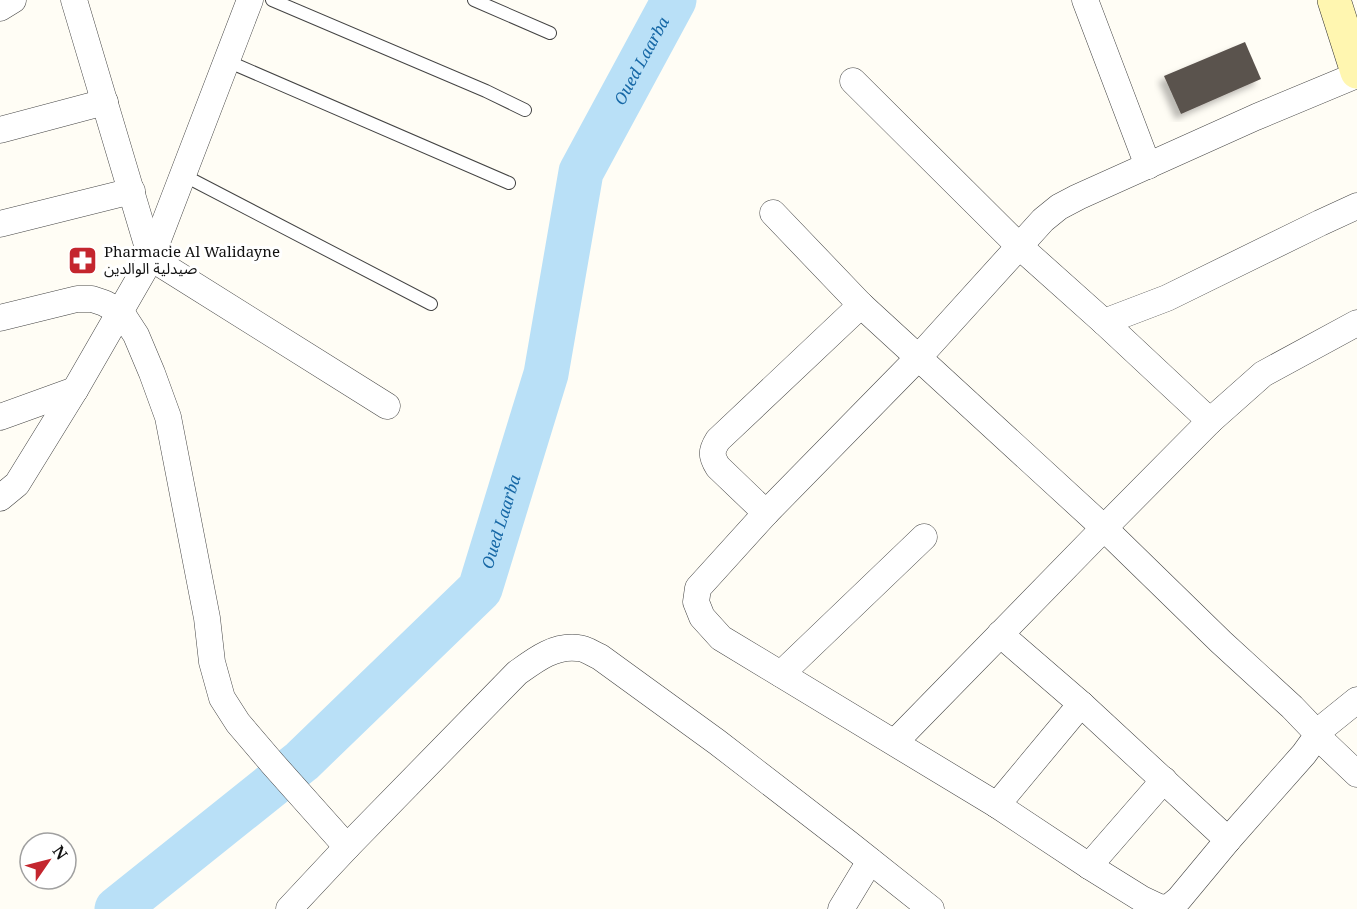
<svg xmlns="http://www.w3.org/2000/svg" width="1357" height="909" font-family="'Noto Serif','Noto Sans Arabic',serif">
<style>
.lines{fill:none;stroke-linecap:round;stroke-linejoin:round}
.river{stroke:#b9e0f7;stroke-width:45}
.building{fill:#5a524d;filter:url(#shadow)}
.lane-casing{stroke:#444;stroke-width:14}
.street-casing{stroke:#444;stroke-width:27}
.secondary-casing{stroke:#333;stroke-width:34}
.lane{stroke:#fff;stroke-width:12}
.street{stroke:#fff;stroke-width:26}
.secondary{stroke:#fff6b0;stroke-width:33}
.labels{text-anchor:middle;stroke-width:6;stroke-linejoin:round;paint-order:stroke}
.poi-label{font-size:15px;fill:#111;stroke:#fff;text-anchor:start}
.water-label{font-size:16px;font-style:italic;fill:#1768a6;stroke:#fff}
</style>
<defs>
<filter id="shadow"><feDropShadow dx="-5.5" dy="5.5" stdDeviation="3" flood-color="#0004"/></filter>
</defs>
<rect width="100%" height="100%" fill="#fffdf5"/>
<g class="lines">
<path class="river" id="s1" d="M 117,909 L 302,761 L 480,589 L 546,374 L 581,172 L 674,0"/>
</g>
<polygon class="building" points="1245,42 1261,79 1181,114 1164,76"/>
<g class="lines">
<defs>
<g id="lane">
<polyline points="272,0 486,91 525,110"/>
<polyline points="474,0 550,33"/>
<polyline points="227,61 509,183"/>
<polyline points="183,175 431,304"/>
</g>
<g id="street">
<polyline points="74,0 151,258 387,406"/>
<polyline points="1085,0 1148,166"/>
<polyline points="0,8 13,0"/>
<polyline points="853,81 1019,246 1104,322 1210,421 1104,528 895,742"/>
<polyline points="0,130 105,102"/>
<polyline points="773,213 861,305 1104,528 1221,642 1292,707 1315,731 1317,736 1304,754 1228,840 1179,899 1168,908 1159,907 1142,899 1089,866 997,805 721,638 702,617 696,602 698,588 766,513 917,359 1043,220 1059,207 1078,197 1256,117 1357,75"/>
<polyline points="0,224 132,191"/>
<polyline points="0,318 77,299 92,299 104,303 121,312 136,335 152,373 168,417 207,618 212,662 222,698 238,723 273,764 347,847"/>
<polyline points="1104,322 1167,298 1320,223 1357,206"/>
<polyline points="0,417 75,390"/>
<polyline points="1210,421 1263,374 1357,323"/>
<polyline points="0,498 17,484 75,390 151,258 250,0"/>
<path d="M 766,513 L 718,467 C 711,456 711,451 718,440 L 861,305"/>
<polyline points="1000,634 1081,704 1228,840"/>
<polyline points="781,674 924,537"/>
<polyline points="1316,733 1357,700"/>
<polyline points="1317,736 1357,774"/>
<polyline points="997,805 1081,704"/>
<polyline points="1089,866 1164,780"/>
<path d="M 289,909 L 347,847 L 517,673 C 535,660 554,645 578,648 C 585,648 593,654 600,657 L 717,742 L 848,843 L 931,909"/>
<polyline points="841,909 870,861"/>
</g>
<polyline id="secondary" points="1334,0 1357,72"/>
</defs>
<use href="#lane" class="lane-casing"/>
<use href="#street" class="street-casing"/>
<use href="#secondary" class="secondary-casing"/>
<use href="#lane" class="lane"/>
<use href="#street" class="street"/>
<use href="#secondary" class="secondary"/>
</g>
<defs>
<symbol id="pharmacy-square" viewBox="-11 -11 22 22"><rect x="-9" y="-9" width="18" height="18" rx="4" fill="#c4262e" stroke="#fff"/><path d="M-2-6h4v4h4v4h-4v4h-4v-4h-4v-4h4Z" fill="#fff"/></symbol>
</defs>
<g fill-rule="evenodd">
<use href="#pharmacy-square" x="66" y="244" width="33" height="33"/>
</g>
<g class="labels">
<g class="poi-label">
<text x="104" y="257">Pharmacie Al Walidayne<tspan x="104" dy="17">صيدلية الوالدين</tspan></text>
</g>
<g class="water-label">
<text dy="6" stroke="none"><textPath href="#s1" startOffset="1041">Oued Laarba</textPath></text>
<text dy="6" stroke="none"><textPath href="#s1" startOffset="555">Oued Laarba</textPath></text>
</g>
</g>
<g transform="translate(48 861) rotate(55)"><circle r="28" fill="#ffffff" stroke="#a0a0a0" stroke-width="1.5"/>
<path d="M0-4.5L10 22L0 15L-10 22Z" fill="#c4262e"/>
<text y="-9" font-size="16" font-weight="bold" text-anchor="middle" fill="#111111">N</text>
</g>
</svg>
